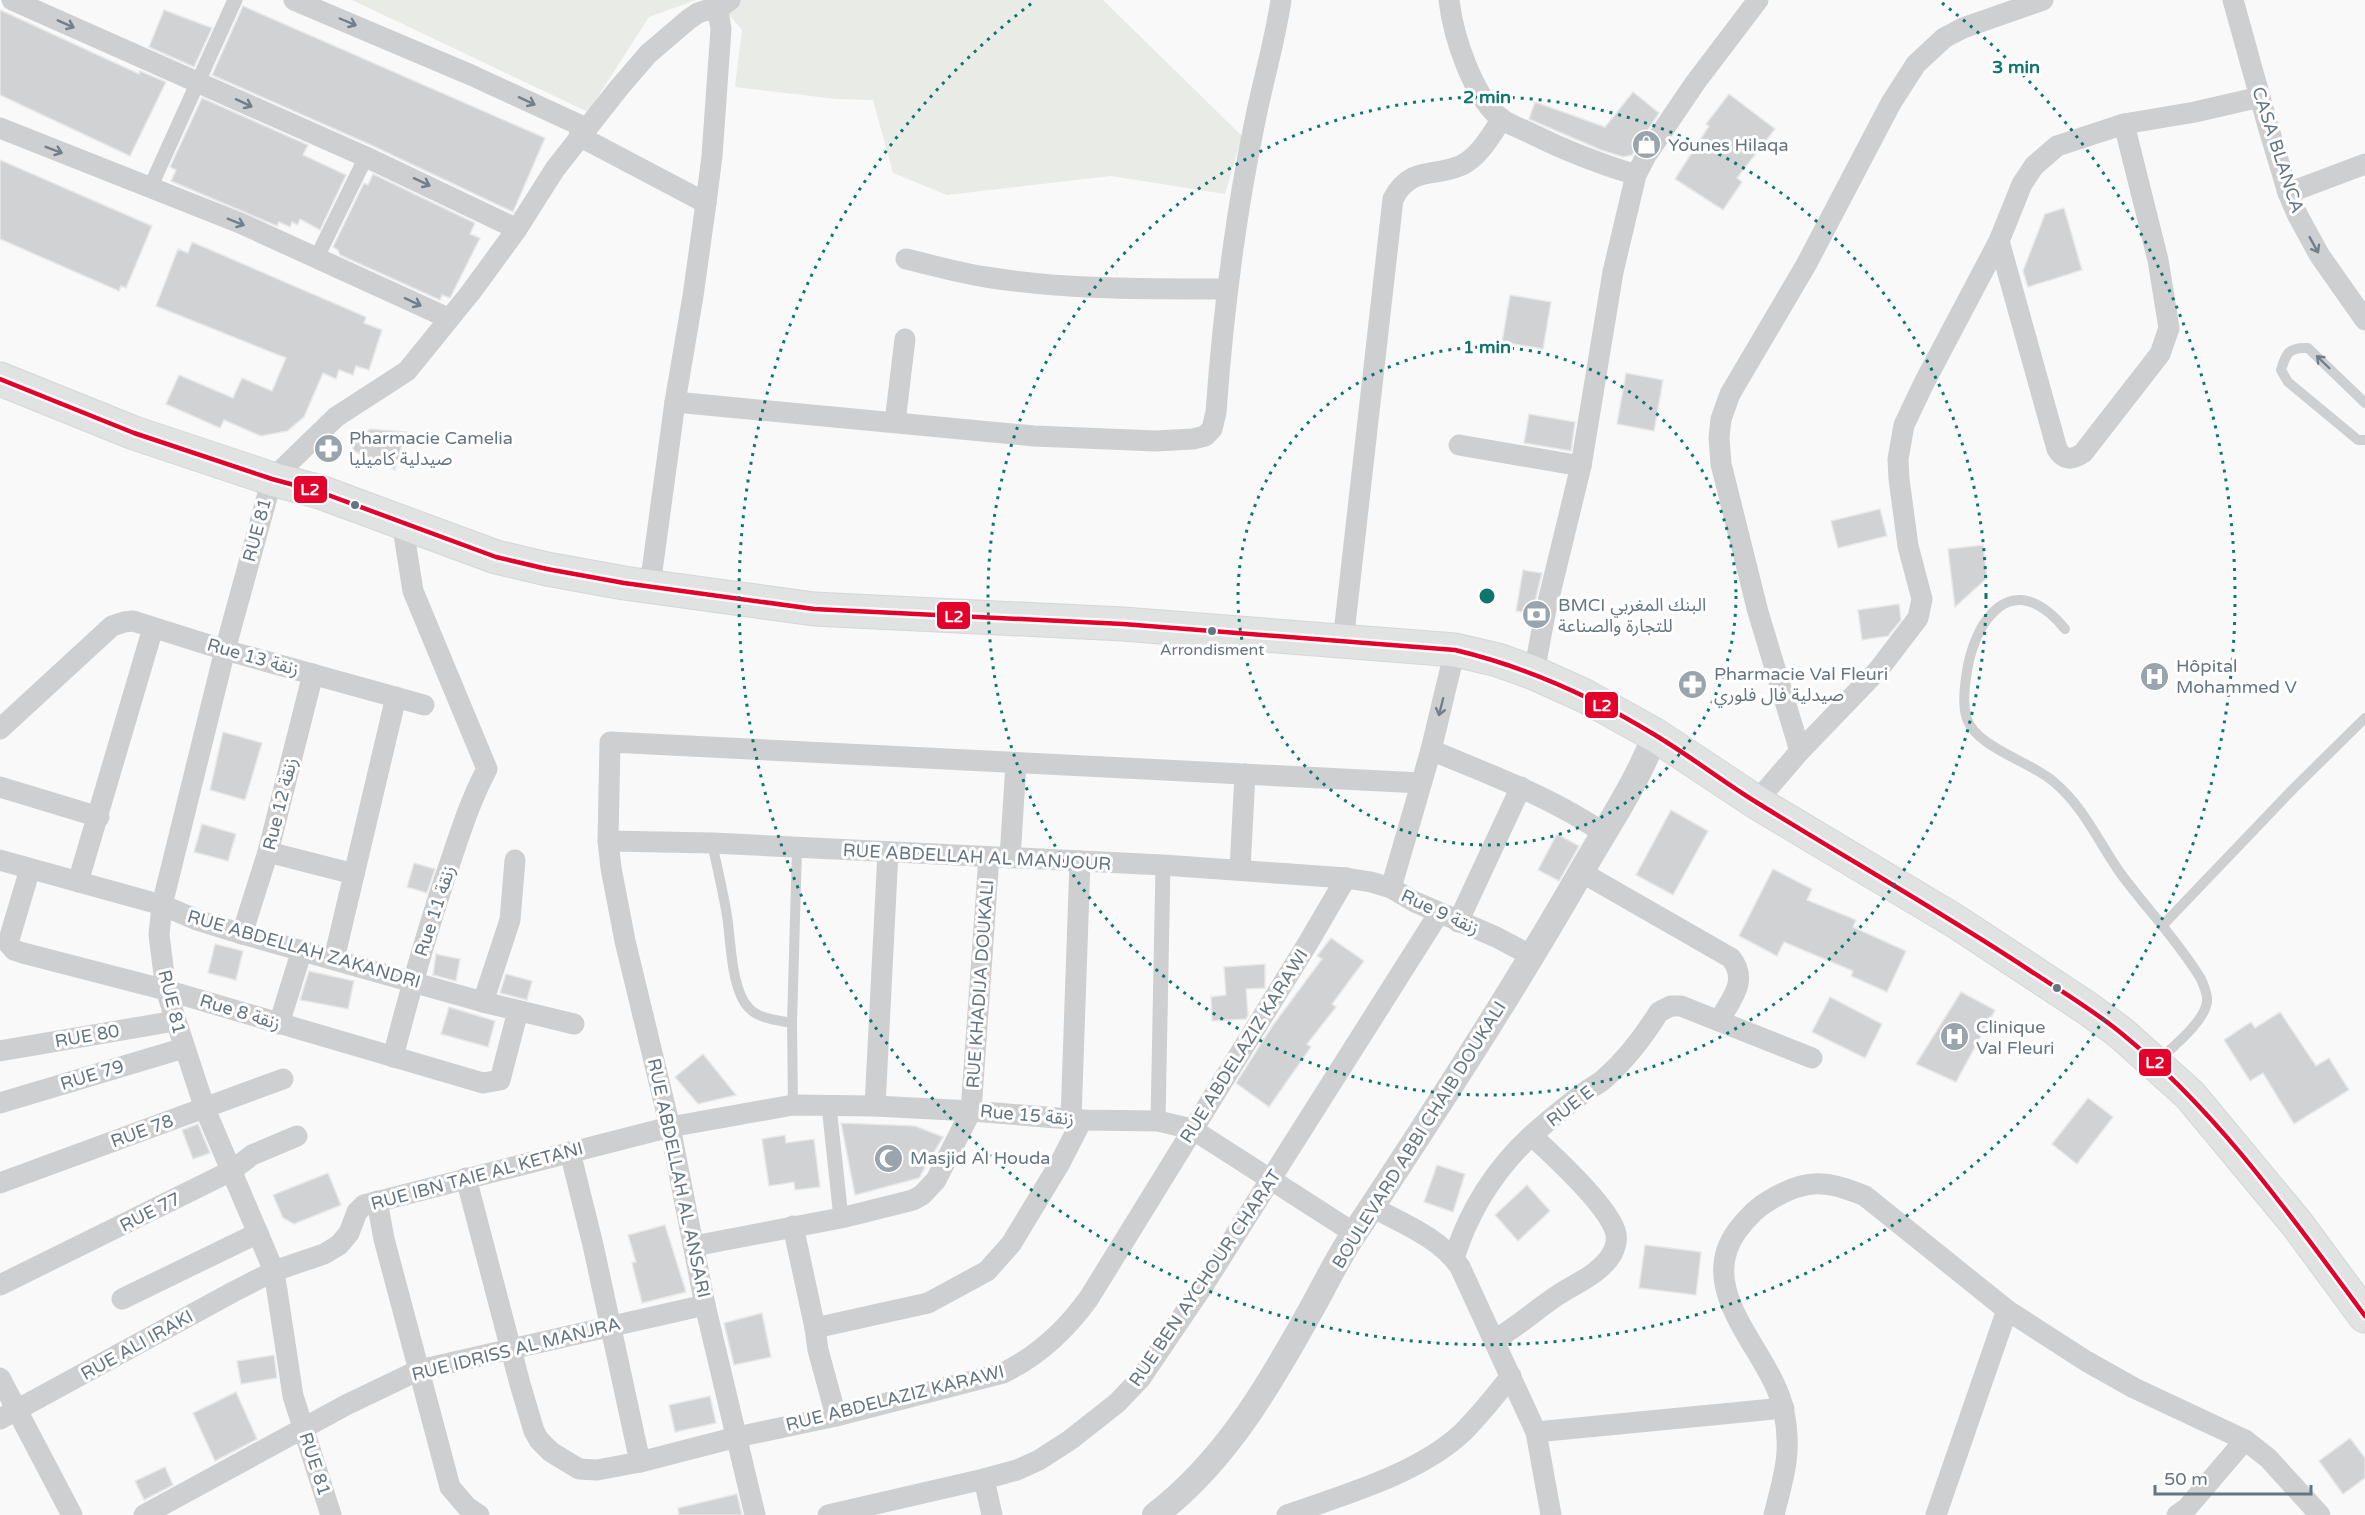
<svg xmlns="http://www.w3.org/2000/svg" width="2365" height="1515" font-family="'Varela Round','Noto Sans Arabic',sans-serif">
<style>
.green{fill:#e8ebe6}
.building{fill:#d0d2d3;stroke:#e8e8e8;stroke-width:1.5}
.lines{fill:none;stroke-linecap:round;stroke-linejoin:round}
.primary-casing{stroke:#d5d6d7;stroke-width:35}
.service{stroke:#cecfd0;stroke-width:10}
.pedestrian{stroke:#cecfd0;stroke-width:15}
.minor{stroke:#cecfd0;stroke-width:21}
.tertiary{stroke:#cecfd0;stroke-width:26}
.primary{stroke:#e1e2e2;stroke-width:33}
.bus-1-casing{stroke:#fff;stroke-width:9}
.bus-1{stroke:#e4002b;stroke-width:4.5}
.oneway{stroke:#707f8b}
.ring{fill:none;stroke:#0f766e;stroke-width:3;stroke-dasharray:3 6}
.bus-dot{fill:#657683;stroke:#fff;stroke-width:2}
.labels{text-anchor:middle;stroke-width:6;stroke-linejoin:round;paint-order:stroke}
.bus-label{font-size:16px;fill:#657683;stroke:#fff}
.poi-label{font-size:18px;fill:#657683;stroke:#fff;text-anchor:start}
.street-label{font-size:18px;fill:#657683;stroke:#fff}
.centre{fill:#0f766e;stroke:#fff;stroke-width:3}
.ring-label{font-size:18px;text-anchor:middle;font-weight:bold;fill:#0f766e;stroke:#fff;stroke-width:6;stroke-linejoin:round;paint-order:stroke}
.line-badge{stroke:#fff;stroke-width:2}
.badge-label{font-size:16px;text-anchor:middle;font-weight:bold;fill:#fff}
</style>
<rect width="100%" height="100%" fill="#f9f9f9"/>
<g class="green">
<polygon points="352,0 696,0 649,17 588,112"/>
<polygon points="716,0 1103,0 1242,136 1225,194 1111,176 947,195 893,173 873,100 837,99 735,87 742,30"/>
</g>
<g class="building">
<polygon points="243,6 545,138 513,212 371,145 212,75"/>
<polygon points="0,10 139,74 140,71 166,82 130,156 0,95"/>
<polygon points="164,10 212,28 194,67 149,47"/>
<polygon points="1633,92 1659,113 1632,155 1623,157 1601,150 1529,119 1535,102 1605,127"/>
<polygon points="1729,94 1775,129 1737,178 1742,182 1723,210 1675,179 1709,126 1706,124"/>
<polygon points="202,98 308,145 303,155 346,175 320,230 300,219 298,225 292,222 290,227 279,222 277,226 171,181 176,170 170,167"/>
<polygon points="0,160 152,226 126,288 121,286 119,291 0,239"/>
<polygon points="373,174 475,223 470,234 480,238 450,298 442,295 440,300 340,255 338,250 333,247 364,183 368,185"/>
<polygon points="2064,208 2082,270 2028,287 2023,271 2045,214"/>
<polygon points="192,242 366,317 364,323 382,330 369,370 356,366 353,375 339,370 336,379 323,373 304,417 287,431 261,436 224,420 220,428 166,404 179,375 233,398 242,378 272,391 286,358 156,306 178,249 188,253"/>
<polygon points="1510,295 1551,302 1543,349 1502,342"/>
<polygon points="1626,373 1663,380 1654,431 1617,424"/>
<polygon points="1529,414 1575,422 1571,451 1524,443"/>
<polygon points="370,429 406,432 395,470 352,450 356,439"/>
<polygon points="1880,509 1887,536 1838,548 1831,521"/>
<polygon points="1983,545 1987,578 1955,607 1948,549"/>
<polygon points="1523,570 1542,573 1532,614 1516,611"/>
<polygon points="1899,604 1901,620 1888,636 1862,640 1858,610"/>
<polygon points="223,732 262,743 245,800 210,790"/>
<polygon points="1671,810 1708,831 1673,895 1636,875"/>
<polygon points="202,824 236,834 228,861 194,852"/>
<polygon points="1557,834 1579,846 1559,881 1538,870"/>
<polygon points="414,863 435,869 427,893 407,887"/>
<polygon points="1773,869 1812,889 1807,900 1856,920 1853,927 1906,951 1887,992 1851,976 1853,971 1784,942 1777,956 1739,936"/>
<polygon points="1331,938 1364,961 1332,1004 1336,1007 1307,1044 1311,1047 1269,1107 1236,1083 1271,1028 1322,959 1317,956"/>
<polygon points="215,944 243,951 236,980 208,973"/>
<polygon points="436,954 460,959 456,981 433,975"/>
<polygon points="1265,964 1265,988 1246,989 1248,1015 1246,1019 1212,1021 1211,997 1226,995 1224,967"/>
<polygon points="309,971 354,981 348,1009 300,1000"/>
<polygon points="506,974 532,981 527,1000 500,993"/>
<polygon points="1961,992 1995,1010 1956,1082 1916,1064"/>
<polygon points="1830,997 1882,1024 1865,1058 1812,1032"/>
<polygon points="449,1007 495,1021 488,1047 441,1034"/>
<polygon points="2280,1012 2316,1066 2329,1058 2349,1090 2294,1124 2263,1073 2250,1081 2224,1040 2251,1022 2255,1028"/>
<polygon points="703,1054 736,1095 698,1104 675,1077"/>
<polygon points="2088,1098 2113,1117 2077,1164 2052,1144"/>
<polygon points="841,1123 915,1126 943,1137 919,1178 855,1195"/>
<polygon points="198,1124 210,1153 193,1159 182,1130"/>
<polygon points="785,1135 786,1143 814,1139 820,1187 795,1190 794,1182 769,1186 762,1139"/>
<polygon points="1437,1165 1465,1174 1453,1212 1424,1202"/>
<polygon points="328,1173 341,1205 294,1224 283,1218 273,1195"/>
<polygon points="1527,1185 1550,1211 1518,1241 1495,1215"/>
<polygon points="665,1225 686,1292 642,1303 632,1263 636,1262 628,1235"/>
<polygon points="1645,1245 1701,1252 1696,1295 1639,1288"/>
<polygon points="762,1313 771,1357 734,1365 724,1323"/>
<polygon points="274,1355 277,1378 241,1384 237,1361"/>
<polygon points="236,1392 257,1439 215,1461 193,1413"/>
<polygon points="710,1396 716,1423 675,1432 669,1405"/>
<polygon points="2350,1438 2365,1458 2365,1478 2343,1494 2319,1461"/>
<polygon points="165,1467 173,1485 144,1500 135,1481"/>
<polygon points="737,1494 742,1515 679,1515 678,1508"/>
</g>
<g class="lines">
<defs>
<polyline id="primary" points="0,379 134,433 272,479 320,492 496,557 547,569 624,583 814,609 1123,624 1455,650 1498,660 1534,673 1585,696 1655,735 1756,802 1955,921 2087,1008 2121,1033 2190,1095 2297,1224 2365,1316"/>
</defs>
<use href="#primary" class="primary-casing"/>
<g class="service">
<path d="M 2365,403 L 2308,348 C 2289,347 2286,353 2281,370 L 2288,382 L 2358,440 L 2365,440"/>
<path d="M 2065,629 C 2013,565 1973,619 1966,678 C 1964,691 1963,707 1967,719 C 1977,748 2032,762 2054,782 C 2084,807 2099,843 2121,874 C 2147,909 2178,941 2201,979 C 2204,986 2208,994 2207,1002 C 2204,1023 2171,1048 2157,1062"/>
<path d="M 712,843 C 717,867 723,891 727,916 C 731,941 731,990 749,1008 C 759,1019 777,1020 792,1023"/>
<polyline points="2162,926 2293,789 2365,718"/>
<polyline points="793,1105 792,1023 797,849"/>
</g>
<g class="pedestrian">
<polyline points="150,188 235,0"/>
<polyline points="317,257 366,157"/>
<polyline points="829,1106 841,1218"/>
<polyline points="1158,1121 1163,865"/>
</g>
<g class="minor">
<polyline points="12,0 366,157 517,229"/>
<polyline points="294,0 471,75 586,128"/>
<path d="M 1449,0 C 1453,35 1473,99 1503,120 C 1512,126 1523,129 1532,134 C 1566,151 1600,164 1636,175"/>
<polyline points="2233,0 2268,126 2288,193 2298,216 2320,256 2365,320"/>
<polyline points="714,11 730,0"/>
<polyline points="0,128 240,223 448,318"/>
<polyline points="579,136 706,203"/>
<polyline points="2288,193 2365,164"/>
<path d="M 1999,241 L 2057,449 C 2064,461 2072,460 2083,453 L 2160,354 L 2169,328 L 2158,260 L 2124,124"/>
<path d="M 906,259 C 932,265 959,273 986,277 C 1066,290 1147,289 1227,289"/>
<path d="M 675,402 L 1034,436 L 1156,441 L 1193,439 L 1205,436 L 1212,429 L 1216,412 C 1223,315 1235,217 1255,121 C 1263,81 1275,41 1281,0"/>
<polyline points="895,422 905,339"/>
<polyline points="1459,445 1581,466"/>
<path d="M 1343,642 L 1393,199 C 1411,165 1434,178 1462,165 C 1480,156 1491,135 1502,119"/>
<polyline points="1534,673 1545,614 1581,466 1613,272 1636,175 1647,154 1695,83 1758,0"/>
<polyline points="0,729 112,626 124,622 133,621 225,650 424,705"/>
<path d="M 1431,750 C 1490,775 1552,797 1605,834"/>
<polyline points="1800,751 1758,612 1721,464 1719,438 1721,419 1730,394 1806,265 1891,103 1916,64 1944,38 1963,28 2043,0"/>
<polyline points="0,787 99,817"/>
<polyline points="1756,802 1800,751 1879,669 1918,618 1922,599 1908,546 1899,479 1898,459 1904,425 1924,383 1999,241 2022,184 2034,166 2057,146 2124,124 2195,112 2260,97"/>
<polyline points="608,841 712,843 1163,865 1346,878 1371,882 1391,888 1415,902 1496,937 1532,956"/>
<polyline points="268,852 354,874"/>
<polyline points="1010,858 1016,763"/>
<polyline points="0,860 162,905 197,920 242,934 483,1002 574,1024"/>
<polyline points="30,869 8,943 14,950 23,953 166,990 483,1083 500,1080 518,1011"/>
<polyline points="1240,869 1245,774"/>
<path d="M 1581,872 L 1731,958 C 1749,981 1731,999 1719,1021"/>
<polyline points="78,882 153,628"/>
<polyline points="1391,888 1431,750 1455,650"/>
<polyline points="1458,922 1521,787"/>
<polyline points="242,934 268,852 313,674"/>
<polyline points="334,959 396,697"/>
<polyline points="483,1002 510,920 515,860"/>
<polyline points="279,1024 302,950"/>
<polyline points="0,1051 175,1021"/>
<path d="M 393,1057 C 410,991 428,927 450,863 C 461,830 471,799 487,769 L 413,591 L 402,522"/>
<polyline points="0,1103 184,1048"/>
<polyline points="875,1106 888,852"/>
<polyline points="1071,1119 1080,861"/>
<polyline points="570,1152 593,1245 640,1462"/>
<path d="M 466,1178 L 520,1384 L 534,1431 L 539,1440 L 551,1452 L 579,1469 L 597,1470 L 640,1462 L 737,1437 L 836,1416 L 1003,1373 C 1038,1356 1066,1330 1089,1298 L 1308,943 L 1346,878"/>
<polyline points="0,1183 283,1079"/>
<polyline points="377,1201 384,1239 450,1487 467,1507 479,1515"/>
<path d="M 1372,1207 C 1402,1223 1440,1238 1460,1267 L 1536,1432 L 1551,1515"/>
<polyline points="793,1226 815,1328"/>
<polyline points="694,1246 841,1218 913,1200 922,1195 936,1180 971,1111 989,857"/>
<path d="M 1454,1258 C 1469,1211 1495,1169 1532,1135 C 1549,1120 1567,1105 1585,1092 C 1591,1087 1599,1084 1604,1079 C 1626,1060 1644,1036 1659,1012 L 1671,1006 L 1681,1006 L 1812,1058"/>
<polyline points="0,1285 231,1171 252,1155 297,1136"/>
<polyline points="122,1299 258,1233"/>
<path d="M 1494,1340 C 1519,1326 1535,1310 1558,1295 C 1576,1283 1600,1274 1612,1254 C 1616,1246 1618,1236 1614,1228 C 1603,1201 1554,1156 1532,1136"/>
<polyline points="0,1378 72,1515"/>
<polyline points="836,1416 818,1350 815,1328 928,1303 987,1271 1011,1244 1060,1163 1082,1120"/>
<polyline points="0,1419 233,1292 274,1271 324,1254 339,1245 349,1233 357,1212 364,1205 670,1127 793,1105 875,1106 971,1111 1082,1120 1158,1121 1192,1129 1354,1233"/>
<polyline points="1536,1432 1784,1408"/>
<polyline points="984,1479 992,1515"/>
<polyline points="144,1515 346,1405 419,1370 705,1305"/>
<polyline points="331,1515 293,1396 274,1271 205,1109 166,990 159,935 162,905 225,650 272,479 336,417 407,371 471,292 517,229 555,169 618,89 648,54 689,19 698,13 707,10 714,11 719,17 721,29 712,156 706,203 693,296 675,402 650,586"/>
<polyline points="755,1515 705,1305 670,1127 625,941 611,868 608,841 610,742 1421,783"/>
<polyline points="828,1515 984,1479 1017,1470 1039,1460 1070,1440 1117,1403 1140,1379 1205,1283 1439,913"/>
<path d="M 1287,1515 C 1343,1495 1419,1474 1463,1432 C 1480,1415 1496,1395 1511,1376"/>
<path d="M 1774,1515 C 1784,1475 1792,1453 1784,1412 C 1774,1354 1692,1293 1737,1231 C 1746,1219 1757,1207 1770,1200 C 1806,1178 1827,1180 1865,1196 L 2007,1310 L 2086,1361 L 2134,1388 L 2245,1440 L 2268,1458 L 2320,1515"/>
<polyline points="1936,1515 2007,1310"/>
<polyline points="2177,1515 2187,1508 2245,1440"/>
</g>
<path class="tertiary" d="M 1155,1515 C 1225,1462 1270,1384 1312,1308 C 1326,1283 1339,1255 1356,1231 C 1433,1114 1510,996 1580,874 C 1606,828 1636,785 1655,735"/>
<use href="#primary" class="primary"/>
<defs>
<path id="bus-1" d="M 0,379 L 134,433 L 272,479 L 320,492 L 496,557 L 547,569 L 624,583 L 814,609 L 1123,624 L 1455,650 C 1527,667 1593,697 1655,735 C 1690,756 1722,781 1756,802 C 1846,858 1938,910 2026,968 C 2058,989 2092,1009 2121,1033 C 2218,1112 2291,1216 2365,1316"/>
</defs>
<use href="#bus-1" class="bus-1-casing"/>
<use href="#bus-1" class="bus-1"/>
</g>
<defs><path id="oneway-shaft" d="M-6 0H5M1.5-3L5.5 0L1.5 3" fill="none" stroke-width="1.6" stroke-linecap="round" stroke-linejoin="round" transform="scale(1.5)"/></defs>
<g class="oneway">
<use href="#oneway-shaft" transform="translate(348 22) rotate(23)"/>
<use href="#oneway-shaft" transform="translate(66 24) rotate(24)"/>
<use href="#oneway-shaft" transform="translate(527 101) rotate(25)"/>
<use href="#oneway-shaft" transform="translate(244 103) rotate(25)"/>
<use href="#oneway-shaft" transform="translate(54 150) rotate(21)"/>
<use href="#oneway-shaft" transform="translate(422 182) rotate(25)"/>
<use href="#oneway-shaft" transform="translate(236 222) rotate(22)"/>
<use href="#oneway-shaft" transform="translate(2314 245) rotate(61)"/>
<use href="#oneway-shaft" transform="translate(413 302) rotate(25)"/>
<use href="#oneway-shaft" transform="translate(2323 362) rotate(-136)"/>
<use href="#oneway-shaft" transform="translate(1441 707) rotate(104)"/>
</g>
<g class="ring">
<circle cx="1487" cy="596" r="249"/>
<circle cx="1487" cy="596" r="499"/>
<path d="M1942 3A748 748 0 1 1 1032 3"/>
</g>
<defs>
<symbol id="shop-disc" viewBox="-11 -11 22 22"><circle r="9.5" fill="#99a4ac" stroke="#fff"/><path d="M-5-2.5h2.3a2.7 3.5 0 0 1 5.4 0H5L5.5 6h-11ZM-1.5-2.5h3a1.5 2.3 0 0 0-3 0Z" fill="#fff"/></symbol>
<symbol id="pharmacy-disc" viewBox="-11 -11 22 22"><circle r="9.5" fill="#99a4ac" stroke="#fff"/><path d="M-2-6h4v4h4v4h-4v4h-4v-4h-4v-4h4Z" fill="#fff"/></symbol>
<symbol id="bank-disc" viewBox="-11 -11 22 22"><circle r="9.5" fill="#99a4ac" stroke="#fff"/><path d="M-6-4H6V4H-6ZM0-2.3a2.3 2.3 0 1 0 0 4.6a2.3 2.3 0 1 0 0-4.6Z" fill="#fff"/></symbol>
<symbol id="hospital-disc" viewBox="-11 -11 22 22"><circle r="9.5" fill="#99a4ac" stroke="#fff"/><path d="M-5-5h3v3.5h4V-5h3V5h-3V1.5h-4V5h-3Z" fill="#fff"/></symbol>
<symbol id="mosque-disc" viewBox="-11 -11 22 22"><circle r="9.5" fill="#99a4ac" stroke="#fff"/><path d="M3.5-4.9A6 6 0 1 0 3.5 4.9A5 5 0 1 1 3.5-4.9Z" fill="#fff"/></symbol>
</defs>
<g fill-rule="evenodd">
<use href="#shop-disc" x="1630" y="128" width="33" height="33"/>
<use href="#pharmacy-disc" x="312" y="432" width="33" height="33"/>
<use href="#bank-disc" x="1520" y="598" width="33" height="33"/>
<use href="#hospital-disc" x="2138" y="660" width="33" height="33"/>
<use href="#pharmacy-disc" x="1676" y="668" width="33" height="33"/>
<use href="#hospital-disc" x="1938" y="1020" width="33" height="33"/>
<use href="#mosque-disc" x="872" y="1142" width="33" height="33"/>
</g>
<g class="bus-dot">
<circle cx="355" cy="505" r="5"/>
<circle cx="1212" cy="631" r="5"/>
<circle cx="2057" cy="988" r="5"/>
</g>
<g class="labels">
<g class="bus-label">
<text x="1212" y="655">Arrondisment</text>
</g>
<g class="poi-label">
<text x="1668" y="151">Younes Hilaqa</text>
<text x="349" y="444">Pharmacie Camelia<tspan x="349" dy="21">صيدلية كاميليا</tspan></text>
<text x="1558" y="611">BMCI البنك المغربي<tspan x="1558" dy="21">للتجارة والصناعة</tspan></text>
<text x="2176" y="672">Hôpital<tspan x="2176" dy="21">Mohammed V</tspan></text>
<text x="1714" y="680">Pharmacie Val Fleuri<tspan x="1714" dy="21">صيدلية فال فلوري</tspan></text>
<text x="1976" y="1033">Clinique<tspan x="1976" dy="21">Val Fleuri</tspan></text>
<text x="910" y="1164">Masjid Al Houda</text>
</g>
<g class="street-label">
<text transform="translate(2278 150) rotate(72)" y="6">CASA BLANCA</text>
<text transform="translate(257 530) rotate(-75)" y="6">RUE 81</text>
<text transform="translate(253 657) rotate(16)" y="6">Rue 13 زنقة</text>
<text transform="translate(280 804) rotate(-76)" y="6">Rue 12 زنقة</text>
<text transform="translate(977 857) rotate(3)" y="6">RUE ABDELLAH AL MANJOUR</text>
<text transform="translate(435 911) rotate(-72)" y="6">Rue 11 زنقة</text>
<text transform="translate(1440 912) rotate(25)" y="6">Rue 9 زنقة</text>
<text transform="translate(304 949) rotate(16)" y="6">RUE ABDELLAH ZAKANDRI</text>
<text transform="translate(980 984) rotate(-86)" y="6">RUE KHADIJA DOUKALI</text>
<text transform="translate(172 1002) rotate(76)" y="6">RUE 81</text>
<text transform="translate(240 1012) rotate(17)" y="6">Rue 8 زنقة</text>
<text transform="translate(87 1036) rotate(-10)" y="6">RUE 80</text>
<text transform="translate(1244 1046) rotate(-58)" y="6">RUE ABDELAZIZ KARAWI</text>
<text transform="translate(92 1075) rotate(-17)" y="6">RUE 79</text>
<text transform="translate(1570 1106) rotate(-38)" y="6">RUE E</text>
<text transform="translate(1027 1115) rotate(5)" y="6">Rue 15 زنقة</text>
<text transform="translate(142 1131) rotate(-20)" y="6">RUE 78</text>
<text transform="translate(1419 1135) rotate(-58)" y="6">BOULEVARD ABBI CHAIB DOUKALI</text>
<text transform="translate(477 1176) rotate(-15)" y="6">RUE IBN TAIE AL KETANI</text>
<text transform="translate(679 1178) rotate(78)" y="6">RUE ABDELLAH AL ANSARI</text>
<text transform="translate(150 1212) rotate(-27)" y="6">RUE 77</text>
<text transform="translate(1205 1278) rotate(-56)" y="6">RUE BEN AYCHOUR CHARAT</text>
<text transform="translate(137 1345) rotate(-29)" y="6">RUE ALI IRAKI</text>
<text transform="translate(516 1349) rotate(-14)" y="6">RUE IDRISS AL MANJRA</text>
<text transform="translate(895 1398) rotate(-14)" y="6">RUE ABDELAZIZ KARAWI</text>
<text transform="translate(315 1464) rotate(72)" y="6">RUE 81</text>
</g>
</g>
<circle cx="1487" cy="596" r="9" class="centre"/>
<g class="ring-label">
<text x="2016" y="73">3 min</text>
<text x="1487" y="103">2 min</text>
<text x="1487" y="353">1 min</text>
</g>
<g class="line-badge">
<rect x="293" y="475" width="35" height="29" rx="6" fill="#e4002b"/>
<rect x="936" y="601" width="35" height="29" rx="6" fill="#e4002b"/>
<rect x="1584" y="691" width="35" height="28" rx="6" fill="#e4002b"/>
<rect x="2138" y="1048" width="34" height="29" rx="6" fill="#e4002b"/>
</g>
<g class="badge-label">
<text x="310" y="495">L2</text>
<text x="954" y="622">L2</text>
<text x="1602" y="711">L2</text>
<text x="2155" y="1068">L2</text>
</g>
<path d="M2155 1485v9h156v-9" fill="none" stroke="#657683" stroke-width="3"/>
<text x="2164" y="1485" font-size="18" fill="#657683" stroke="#ffffff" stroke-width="4.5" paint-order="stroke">50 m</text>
</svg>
